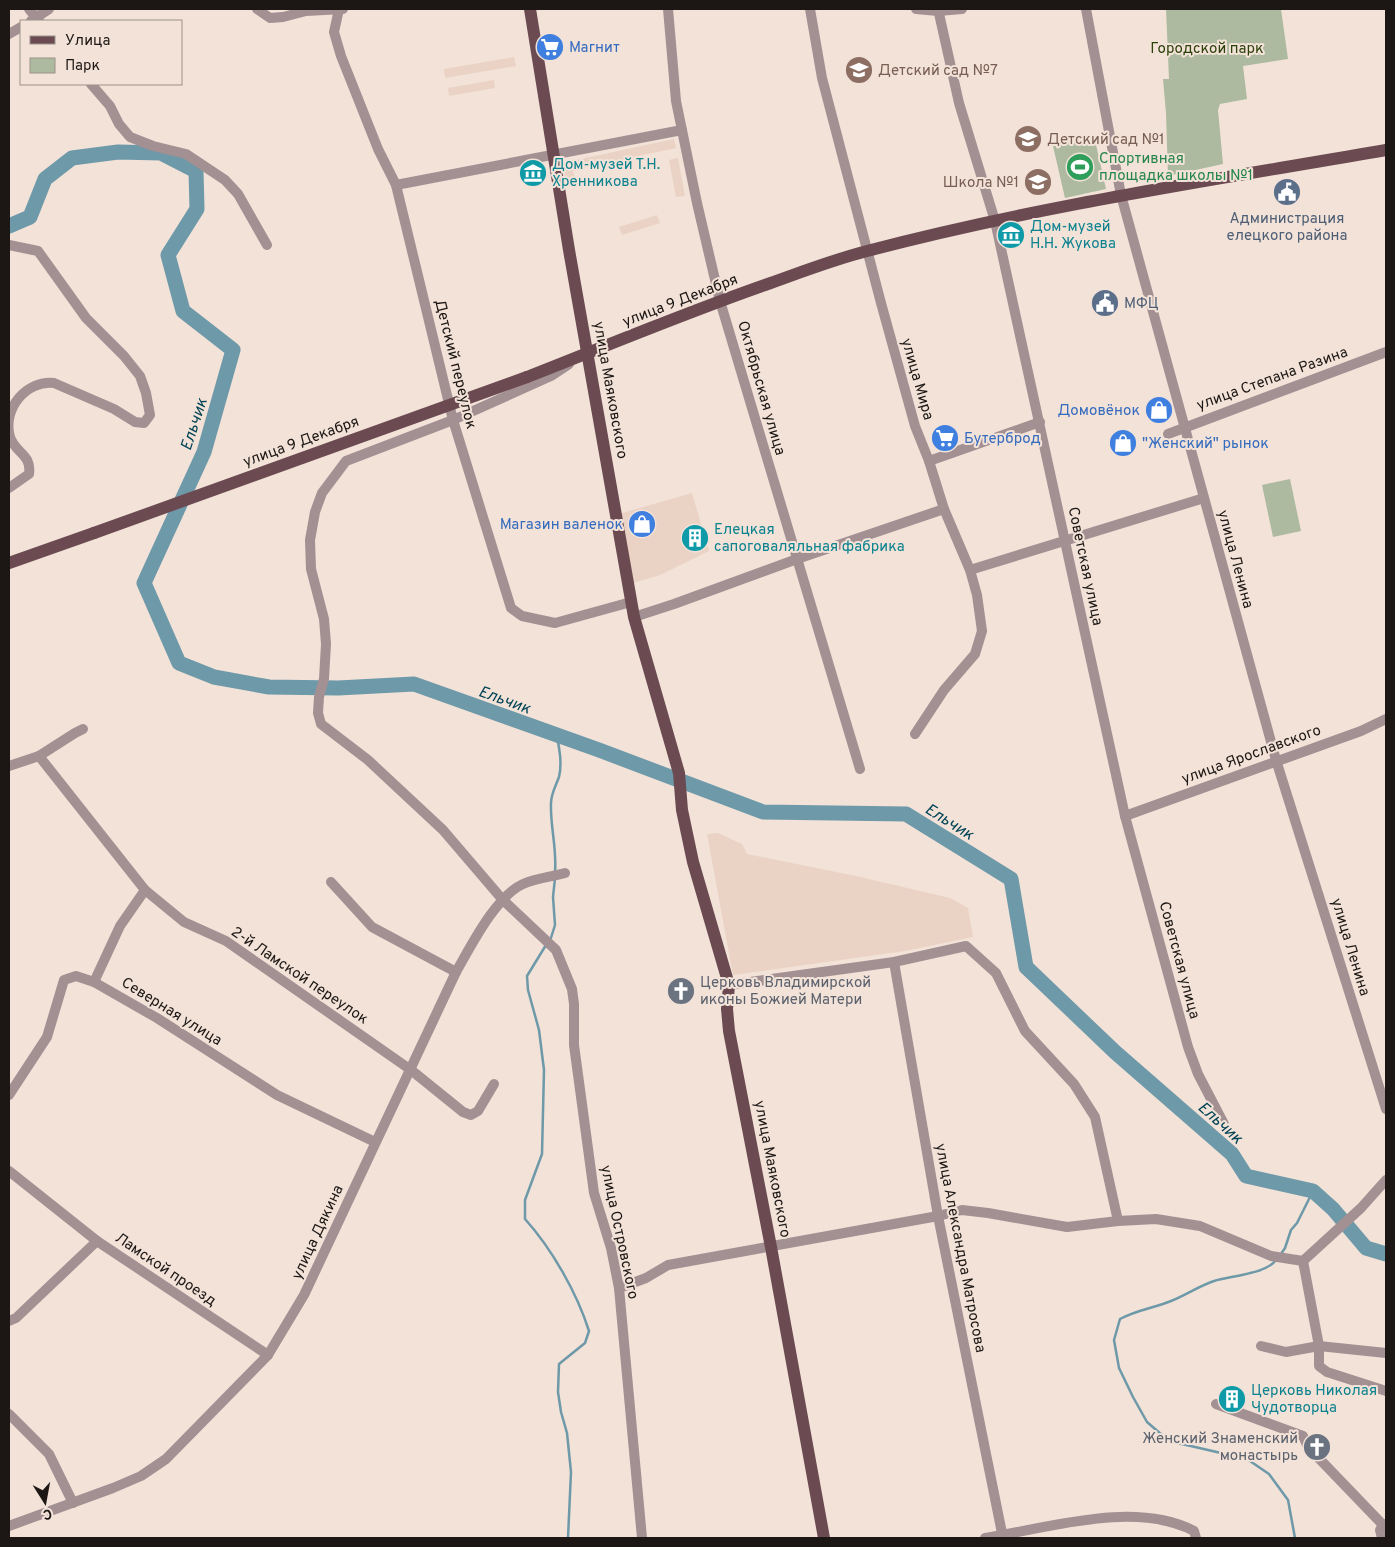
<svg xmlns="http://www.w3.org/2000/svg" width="1395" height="1547" font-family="Overpass,sans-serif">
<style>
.built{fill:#ead3c5}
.green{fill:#adba9f}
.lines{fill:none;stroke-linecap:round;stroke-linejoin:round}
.stream{stroke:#6e99a9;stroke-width:2.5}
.river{stroke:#6e99a9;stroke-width:15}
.minor{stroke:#a39093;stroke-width:10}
.major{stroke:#6b4b51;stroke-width:12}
.major-bridge{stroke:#6b4b51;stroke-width:12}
.labels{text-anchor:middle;stroke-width:4;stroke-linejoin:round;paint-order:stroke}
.shop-label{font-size:15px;fill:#366cbe;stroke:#f2e2d8;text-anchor:start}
.park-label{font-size:15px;fill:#2c410a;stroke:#f2e2d8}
.education-label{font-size:15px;fill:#785e54;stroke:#f2e2d8;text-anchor:start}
.leisure-label{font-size:15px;fill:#27864d;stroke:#f2e2d8;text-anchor:start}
.culture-label{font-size:15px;fill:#0d838f;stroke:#f2e2d8;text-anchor:start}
.service-label{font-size:15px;fill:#4e5e75;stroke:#f2e2d8}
.street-label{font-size:15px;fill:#1c1714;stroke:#f2e2d8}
.worship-label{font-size:15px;fill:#5b616d;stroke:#f2e2d8;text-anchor:start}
.water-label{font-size:16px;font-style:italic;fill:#004355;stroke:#f2e2d8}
</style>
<rect width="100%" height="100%" fill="#f2e2d8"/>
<g class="built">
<polygon points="514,57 516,66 445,78 444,69"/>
<polygon points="494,80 495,88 449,96 448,88"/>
<polygon points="674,139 676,148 573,170 576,185 567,187 562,163"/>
<polygon points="678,158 685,196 676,197 669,160"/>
<polygon points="657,215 660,223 622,235 619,227"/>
<polygon points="692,493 709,551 660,575 633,583 619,514"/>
<polygon points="718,833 742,844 747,854 856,876 950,898 968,908 973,937 905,951 733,975 707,834"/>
</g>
<g class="green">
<polygon points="1166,9 1281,9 1288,59 1243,66 1247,99 1220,104 1218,110 1223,164 1168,176 1166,113 1163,79 1169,79"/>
<polygon points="1094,136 1106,189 1065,198 1053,146"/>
<polygon points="1290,479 1301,531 1273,537 1262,485"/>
</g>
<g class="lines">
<g class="stream">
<path d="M 555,872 C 557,848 550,826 551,803 C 551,794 556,785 559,777 C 562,765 560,747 556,735"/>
<polyline points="550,941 555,925 553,897 555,878"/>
<path d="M 546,945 L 527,976 L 528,990 L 539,1030 L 544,1070 L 542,1154 L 525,1200 L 525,1219 C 552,1249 577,1293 589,1331 L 585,1343 L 559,1364 L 558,1392 L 561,1412 L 567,1433 L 571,1472 L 568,1538"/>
<polyline points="1281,1254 1285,1248 1291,1230 1297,1223 1313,1191"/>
<path d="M 1276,1260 C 1266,1274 1230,1276 1214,1281 C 1199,1286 1186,1295 1171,1301 C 1154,1308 1136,1310 1120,1319 L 1114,1340 L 1119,1368 L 1133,1397 L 1147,1422 L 1169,1441 L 1247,1459 L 1269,1474 L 1288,1500 L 1295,1538"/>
</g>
<polyline class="river" points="9,226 30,217 45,179 72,158 118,152 161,153 196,171 197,209 168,255 183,311 233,350 204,452 144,583 179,663 214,677 269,687 338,688 414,684 599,750 763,812 906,814 1011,879 1026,967 1115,1052 1232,1154 1246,1176 1313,1191 1333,1209 1366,1248 1386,1254"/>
<g class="minor">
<polyline points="29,9 39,21"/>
<polyline points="257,9 270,18 283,17 306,11 343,9"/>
<polyline points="339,9 334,32 341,56 378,149 396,185 453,420 511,608 522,616 555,623 631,602"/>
<polyline points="668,9 676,101 697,203 720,301 860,769"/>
<polyline points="810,9 822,78 881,303 915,426 929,461 944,509 970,570 977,595 982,631 975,654 944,690 915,734"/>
<polyline points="916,9 938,11 962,9"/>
<polyline points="938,9 959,103 995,221 1125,816 1188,1047 1198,1074 1224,1124"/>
<polyline points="1086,9 1121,195 1276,760 1386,1109"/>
<polyline points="31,21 49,9"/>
<polyline points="9,34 21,27"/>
<polyline points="91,84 110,106 119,124 130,137 153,146 186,154 225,180 238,194 267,245"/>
<polyline points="396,185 682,130"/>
<path d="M 9,245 L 38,251 L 86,318 L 124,356 L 140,376 L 146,393 L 150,415 L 144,423 L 135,422 L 114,409 L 54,383 C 26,380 2,409 10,437 C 15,453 32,454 29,474 L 9,488"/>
<polyline points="569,364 551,376 453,420 346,461 322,493 315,512 310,540 311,569 324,619 326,644 324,679 319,697 318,713 321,724 368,760 443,830 502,899 556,950 572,989 574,1004 574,1045 594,1193 611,1248 619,1288 642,1538"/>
<polyline points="1168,434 1386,352"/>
<polyline points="929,461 1040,422"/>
<polyline points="970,570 1204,498"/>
<polyline points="634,617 674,604 797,559 944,509"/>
<polyline points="39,756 75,733 83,729"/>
<polyline points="9,766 39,756 145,890 184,922 226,941 411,1070 463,1112 471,1115 478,1111 494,1084"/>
<polyline points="1125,816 1361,731 1386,719"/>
<polyline points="331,882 372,927 456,972"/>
<polyline points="894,962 938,1216 1003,1538"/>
<polyline points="94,982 120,926 145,890"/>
<polyline points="729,985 894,962 966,946 996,973 1025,1031 1074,1084 1095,1117 1118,1221"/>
<polyline points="9,1095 47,1037 64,980 76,976 94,982 157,1018 277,1095 375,1142"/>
<polyline points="9,1171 97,1241"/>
<polyline points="1386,1180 1361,1208 1303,1261 1319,1346 1319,1366 1327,1372 1386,1391"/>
<polyline points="619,1288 646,1278 668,1265 938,1216 962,1210 988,1213 1067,1227 1118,1221 1156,1219 1200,1226 1271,1256 1303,1261"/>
<polyline points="9,1321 16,1318 97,1241 268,1355"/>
<polyline points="1261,1346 1286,1352 1319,1346 1386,1353"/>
<polyline points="1216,1404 1303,1436 1308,1447 1383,1525"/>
<polyline points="9,1414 49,1454 73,1503"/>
<path d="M 9,1526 L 113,1488 L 141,1476 L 166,1459 L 268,1355 L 304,1295 L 456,972 C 471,946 496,896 523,884 C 536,878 551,877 565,873"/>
<path d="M 985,1538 C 1048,1528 1135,1500 1194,1531 L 1196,1538"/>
<polyline points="1382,1538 1380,1530 1383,1525 1386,1524"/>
</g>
<g class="major">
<polyline points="530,9 569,250 634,617 679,773 682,810 693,862 729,985 727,1009 729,1031 771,1247 824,1538"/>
<path d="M 527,377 C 606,346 685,313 765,285 C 799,273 832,260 867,251 C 1038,206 1213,180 1386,150"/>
<polyline points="9,563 94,533"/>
</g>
<polyline class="major-bridge" points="94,533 527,377"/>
</g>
<defs>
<symbol id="supermarket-disc" viewBox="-11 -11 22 22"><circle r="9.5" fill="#3f7fe0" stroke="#f2e2d8"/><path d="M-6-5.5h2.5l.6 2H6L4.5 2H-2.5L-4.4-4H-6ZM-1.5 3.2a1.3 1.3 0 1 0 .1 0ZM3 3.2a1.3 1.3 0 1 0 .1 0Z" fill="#fff"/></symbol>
<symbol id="school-disc" viewBox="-11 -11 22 22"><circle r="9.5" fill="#8d6e63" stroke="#f2e2d8"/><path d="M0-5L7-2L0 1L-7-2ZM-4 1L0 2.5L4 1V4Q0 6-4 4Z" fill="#fff"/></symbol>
<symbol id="stadium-disc" viewBox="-11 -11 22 22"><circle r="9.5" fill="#2e9e5b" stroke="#f2e2d8"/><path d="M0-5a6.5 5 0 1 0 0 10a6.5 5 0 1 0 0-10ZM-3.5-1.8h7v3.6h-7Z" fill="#fff"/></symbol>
<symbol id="museum-disc" viewBox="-11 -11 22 22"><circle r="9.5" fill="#0f9aa8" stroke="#f2e2d8"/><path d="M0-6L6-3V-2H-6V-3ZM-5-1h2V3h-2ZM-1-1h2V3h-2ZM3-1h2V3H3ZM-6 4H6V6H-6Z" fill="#fff"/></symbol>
<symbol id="civic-disc" viewBox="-11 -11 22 22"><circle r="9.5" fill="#5c6f8a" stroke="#f2e2d8"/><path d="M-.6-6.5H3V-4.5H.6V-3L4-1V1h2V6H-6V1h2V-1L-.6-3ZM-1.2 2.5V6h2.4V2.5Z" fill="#fff"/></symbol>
<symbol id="shop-disc" viewBox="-11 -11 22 22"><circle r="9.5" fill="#3f7fe0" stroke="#f2e2d8"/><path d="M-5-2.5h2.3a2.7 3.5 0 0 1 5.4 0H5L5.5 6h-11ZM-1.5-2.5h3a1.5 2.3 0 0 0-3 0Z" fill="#fff"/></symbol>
<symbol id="building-disc" viewBox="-11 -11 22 22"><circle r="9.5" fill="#0f9aa8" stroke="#f2e2d8"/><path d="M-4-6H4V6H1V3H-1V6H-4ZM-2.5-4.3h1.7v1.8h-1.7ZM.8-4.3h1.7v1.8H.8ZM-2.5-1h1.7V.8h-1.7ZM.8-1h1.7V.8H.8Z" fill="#fff"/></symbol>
<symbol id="church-disc" viewBox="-11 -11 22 22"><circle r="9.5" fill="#6b7280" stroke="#f2e2d8"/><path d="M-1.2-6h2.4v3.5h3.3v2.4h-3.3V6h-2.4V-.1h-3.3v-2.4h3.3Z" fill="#fff"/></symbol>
</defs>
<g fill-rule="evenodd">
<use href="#supermarket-disc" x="534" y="31" width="32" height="32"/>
<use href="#school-disc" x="843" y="54" width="32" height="32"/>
<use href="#school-disc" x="1012" y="123" width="32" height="32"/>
<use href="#stadium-disc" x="1064" y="151" width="32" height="32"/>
<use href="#museum-disc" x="517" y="157" width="32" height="32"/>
<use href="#school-disc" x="1022" y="166" width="32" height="32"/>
<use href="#civic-disc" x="1271" y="176" width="32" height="32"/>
<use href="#museum-disc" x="995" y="219" width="32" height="32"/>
<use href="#civic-disc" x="1089" y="287" width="32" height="32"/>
<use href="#shop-disc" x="1143" y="394" width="32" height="32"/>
<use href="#supermarket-disc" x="929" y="422" width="32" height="32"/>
<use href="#shop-disc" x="1107" y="427" width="32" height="32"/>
<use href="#shop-disc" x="626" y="508" width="32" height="32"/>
<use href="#building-disc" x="679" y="522" width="32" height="32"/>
<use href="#church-disc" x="665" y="975" width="32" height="32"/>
<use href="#building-disc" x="1216" y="1383" width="32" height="32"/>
<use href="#church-disc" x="1301" y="1431" width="32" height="32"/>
</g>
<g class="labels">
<g class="shop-label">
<text x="569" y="52">Магнит</text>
<text x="1140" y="415" text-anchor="end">Домовёнок</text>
<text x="964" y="443">Бутерброд</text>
<text x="1142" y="448">"Женский" рынок</text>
<text x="623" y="529" text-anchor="end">Магазин валенок</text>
</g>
<g class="park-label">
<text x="1207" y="53">Городской парк</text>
</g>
<g class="education-label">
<text x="878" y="75">Детский сад №7</text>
<text x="1047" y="144">Детский сад №1</text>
<text x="1019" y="187" text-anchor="end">Школа №1</text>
</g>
<g class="leisure-label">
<text x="1099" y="163">Спортивная<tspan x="1099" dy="17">площадка школы №1</tspan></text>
</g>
<g class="culture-label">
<text x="552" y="169">Дом-музей Т.Н.<tspan x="552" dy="17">Хренникова</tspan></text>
<text x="1030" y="231">Дом-музей<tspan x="1030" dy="17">Н.Н. Жукова</tspan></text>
<text x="714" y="534">Елецкая<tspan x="714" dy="17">сапоговаляльная фабрика</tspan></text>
<text x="1251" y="1395">Церковь Николая<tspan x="1251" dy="17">Чудотворца</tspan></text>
</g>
<g class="service-label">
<text x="1287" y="223">Администрация<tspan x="1287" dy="17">елецкого района</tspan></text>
<text x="1124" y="308" text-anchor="start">МФЦ</text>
</g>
<g class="street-label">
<text transform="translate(680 300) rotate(-21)" y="5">улица 9 Декабря</text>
<text transform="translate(456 364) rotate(76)" y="5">Детский переулок</text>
<text transform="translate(1272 378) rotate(-20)" y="5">улица Степана Разина</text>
<text transform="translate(918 379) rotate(74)" y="5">улица Мира</text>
<text transform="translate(762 388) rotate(74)" y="5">Октябрьская улица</text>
<text transform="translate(611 390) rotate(80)" y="5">улица Маяковского</text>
<text transform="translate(301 441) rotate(-20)" y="5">улица 9 Декабря</text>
<text transform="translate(1236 559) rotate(75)" y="5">улица Ленина</text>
<text transform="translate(1086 566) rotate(78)" y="5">Советская улица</text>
<text transform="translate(1251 754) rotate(-20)" y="5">улица Ярославского</text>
<text transform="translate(1351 947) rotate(73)" y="5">улица Ленина</text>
<text transform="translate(1180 960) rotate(75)" y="5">Советская улица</text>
<text transform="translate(300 975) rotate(34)" y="5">2-й Ламской переулок</text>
<text transform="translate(172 1011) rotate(32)" y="5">Северная улица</text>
<text transform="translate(773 1169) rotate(79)" y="5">улица Маяковского</text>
<text transform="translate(317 1232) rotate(-65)" y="5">улица Дякина</text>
<text transform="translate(620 1232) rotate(78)" y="5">улица Островского</text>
<text transform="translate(961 1248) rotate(79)" y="5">улица Александра Матросова</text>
<text transform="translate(166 1269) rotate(34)" y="5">Ламской проезд</text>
</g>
<g class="worship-label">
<text x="700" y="987">Церковь Владимирской<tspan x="700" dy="17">иконы Божией Матери</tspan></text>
<text x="1298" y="1443" text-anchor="end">Женский Знаменский<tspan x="1298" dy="17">монастырь</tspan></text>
</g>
<g class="water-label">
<text transform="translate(193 424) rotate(-72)" y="6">Ельчик</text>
<text transform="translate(505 699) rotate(20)" y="6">Ельчик</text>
<text transform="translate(950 821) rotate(32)" y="6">Ельчик</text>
<text transform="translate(1221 1122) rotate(42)" y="6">Ельчик</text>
</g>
</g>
<rect width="1395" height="1547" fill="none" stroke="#1c1714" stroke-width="20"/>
<rect x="20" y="20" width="162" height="65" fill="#f2e2d8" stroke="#9c918a"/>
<rect x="30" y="36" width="25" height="8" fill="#6b4b51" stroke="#9c918a"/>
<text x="65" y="45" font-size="15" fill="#1c1714">Улица</text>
<rect x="30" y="58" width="25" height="15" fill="#adba9f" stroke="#9c918a"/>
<text x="65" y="70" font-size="15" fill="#1c1714">Парк</text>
<g transform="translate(45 1502) rotate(169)" stroke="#f2e2d8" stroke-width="4" paint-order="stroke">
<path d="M0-4L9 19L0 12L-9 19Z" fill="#1c1714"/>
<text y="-8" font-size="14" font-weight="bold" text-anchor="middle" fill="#1c1714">С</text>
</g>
</svg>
